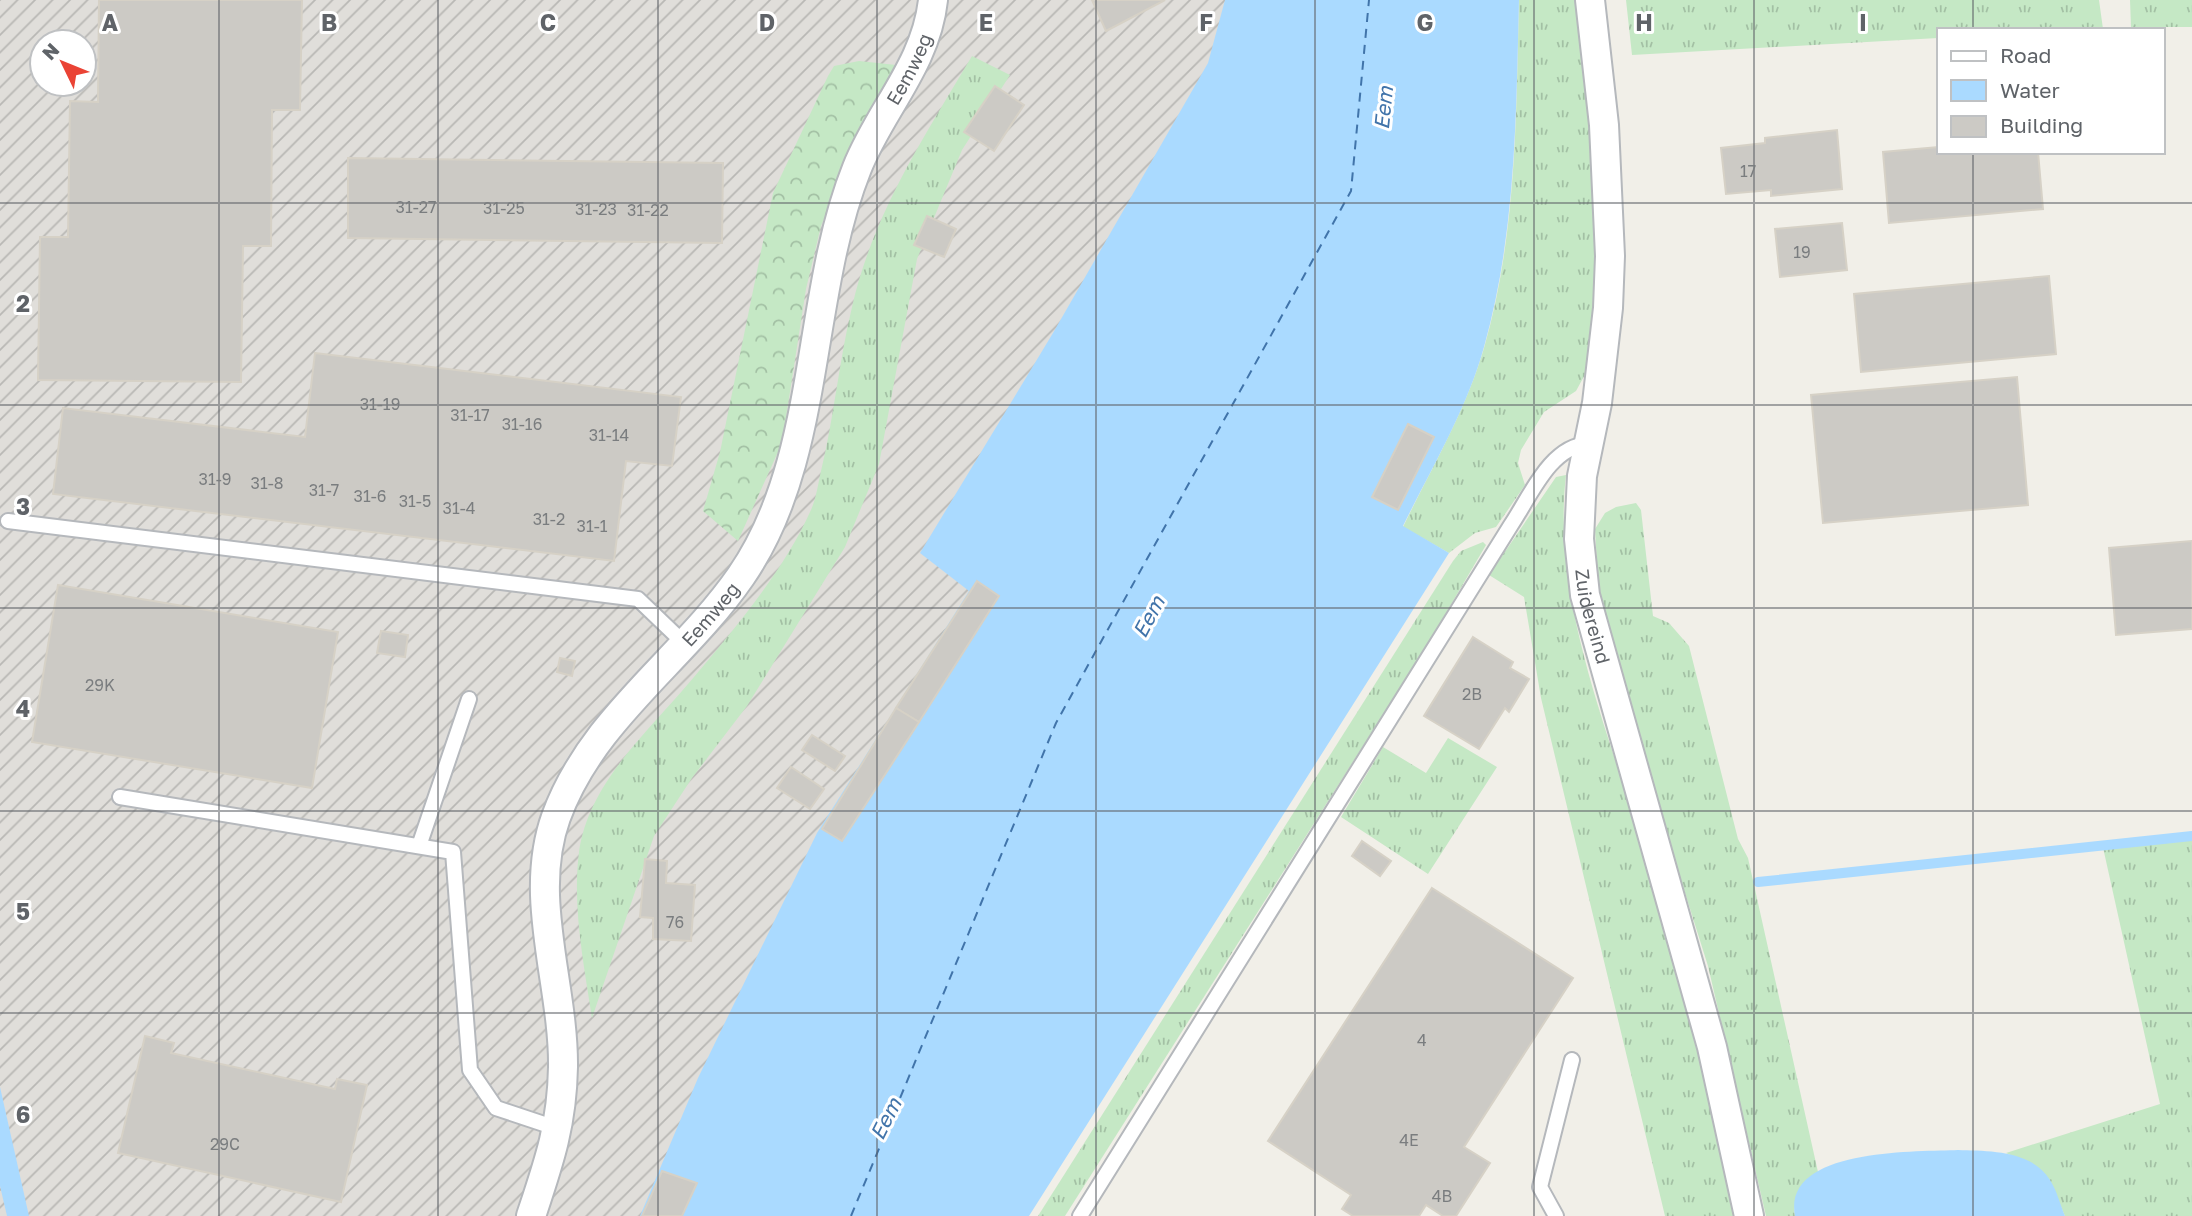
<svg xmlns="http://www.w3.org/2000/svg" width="2192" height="1216" font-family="'Golos Text',sans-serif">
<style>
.industrial{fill:url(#industrial-furrows);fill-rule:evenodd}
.grass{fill:url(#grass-tufts)}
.forest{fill:url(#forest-crowns)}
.water{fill:#aadaff}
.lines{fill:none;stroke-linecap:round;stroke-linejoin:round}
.stream{stroke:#aadaff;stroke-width:10}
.ferry{stroke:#4174aa;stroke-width:2;stroke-dasharray:9 7;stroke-linecap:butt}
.building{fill:#cccac5;stroke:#d6d1c6;stroke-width:2}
.lane-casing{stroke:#b5b8bc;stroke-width:18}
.street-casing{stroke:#b5b8bc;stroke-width:32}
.lane{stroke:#fff;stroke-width:14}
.street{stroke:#fff;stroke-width:28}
.grid{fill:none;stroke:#5f6368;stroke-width:2;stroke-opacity:0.55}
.labels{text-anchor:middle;stroke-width:6;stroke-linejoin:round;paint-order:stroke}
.number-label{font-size:16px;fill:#7a7d7f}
.street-label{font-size:19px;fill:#5f6368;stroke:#fff}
.water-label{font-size:21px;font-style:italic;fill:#4174aa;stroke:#fff}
.grid-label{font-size:23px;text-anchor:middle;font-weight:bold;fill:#5f6368;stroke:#fff;stroke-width:6;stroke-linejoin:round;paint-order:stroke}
</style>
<defs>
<pattern id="industrial-furrows" width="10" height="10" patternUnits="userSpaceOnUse" patternTransform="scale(1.75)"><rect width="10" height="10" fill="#e0deda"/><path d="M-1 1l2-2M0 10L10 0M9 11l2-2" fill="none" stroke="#b9b8b5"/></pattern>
<pattern id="grass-tufts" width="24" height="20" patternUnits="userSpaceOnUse" patternTransform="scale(1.75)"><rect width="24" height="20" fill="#c5e8c5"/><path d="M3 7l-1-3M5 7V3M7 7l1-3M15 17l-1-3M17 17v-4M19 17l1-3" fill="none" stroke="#a3c0a4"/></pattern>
<pattern id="forest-crowns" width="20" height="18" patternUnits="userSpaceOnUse" patternTransform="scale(1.75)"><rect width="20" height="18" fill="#c5e8c5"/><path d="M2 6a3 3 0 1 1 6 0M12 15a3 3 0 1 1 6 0" fill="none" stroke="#a3c0a4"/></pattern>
</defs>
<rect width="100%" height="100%" fill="#f1efe8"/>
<path class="industrial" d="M 0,0 L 1322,0 L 684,1216 L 0,1216 ZM 42,42 L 84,42 L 84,84 L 42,84 Z"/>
<g class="grass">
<path d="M 1519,0 L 1576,0 L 1592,136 L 1598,243 L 1588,369 L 1576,391 L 1544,412 L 1521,450 L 1518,463 L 1525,485 L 1496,527 L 1475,533 L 1449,553 L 1403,527 C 1431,469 1466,410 1484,348 C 1517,233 1516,118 1519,0 Z"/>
<polygon points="1626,0 2099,0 2103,29 1938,30 1938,38 1632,55"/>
<polygon points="2130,0 2192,0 2192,27 2131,27"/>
<path d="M 972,56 L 1010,75 L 962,150 L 917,259 L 879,464 L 845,547 L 747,706 L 692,778 L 654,836 L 592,1018 C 584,965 572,907 579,852 C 588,787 641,738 682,691 C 725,641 783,573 810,512 C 816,500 818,484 821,471 C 834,417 839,361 852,307 C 873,214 924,137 972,56 Z"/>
<path d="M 1566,475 C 1552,596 1605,723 1640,836 C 1678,962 1709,1088 1737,1216 L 1665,1216 L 1541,698 L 1524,597 L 1489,575 L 1556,477 Z"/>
<path d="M 1636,503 L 1641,510 L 1653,616 L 1669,623 L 1689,646 L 1738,839 L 1748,858 L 1818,1172 C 1805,1184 1792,1197 1795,1216 L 1766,1216 L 1708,966 L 1641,753 L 1599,600 L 1595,529 L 1605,513 L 1616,507 Z"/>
<polygon points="1483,542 1486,545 1429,642 1065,1216 1038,1216 1453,561 1461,551"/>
<polygon points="1448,738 1497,767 1428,874 1341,817 1383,747 1426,773"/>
<path d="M 2192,836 L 2192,1216 L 2065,1216 C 2048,1176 2047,1171 2006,1153 L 2160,1104 L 2102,843 Z"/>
</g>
<polygon class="forest" points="859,61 896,65 900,71 854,146 821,226 806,289 782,443 738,541 703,511 720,452 773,193 828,76 834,66"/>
<g class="water">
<path d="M 1225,0 L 1519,0 C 1516,118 1516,233 1484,347 C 1467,409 1431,469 1403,526 L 1449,553 L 1029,1216 L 640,1216 L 698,1078 L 817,833 L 969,591 L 920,553 L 1053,333 L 1208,63 Z"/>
<polygon points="0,1087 29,1216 7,1216 0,1186"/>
<path d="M 1958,1150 C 1988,1151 2032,1150 2050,1180 C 2057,1191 2060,1204 2065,1216 L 1795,1216 C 1782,1147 1918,1152 1958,1150 Z"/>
</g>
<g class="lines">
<polyline class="stream" points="1758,882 2192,836"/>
<polyline class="ferry" points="851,1216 1056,723 1351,191 1369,0"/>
</g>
<g class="building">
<polygon points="99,0 302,0 300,110 272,110 271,246 243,246 241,382 38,380 40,237 68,237 70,101 98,102"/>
<polygon points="1092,0 1165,0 1106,31"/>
<polygon points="995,86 1024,105 994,151 964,132"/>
<polygon points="1837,130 1842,189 1771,196 1771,190 1726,194 1721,148 1765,143 1765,138"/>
<polygon points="1938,147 1938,152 2038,152 2043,209 1889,223 1883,152"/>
<polygon points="348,158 723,163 722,243 348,238"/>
<polygon points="927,216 956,229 944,257 914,245"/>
<polygon points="1842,223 1847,270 1780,277 1775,229"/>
<polygon points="2049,276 2056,354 1861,372 1854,294"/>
<polygon points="315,353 681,397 672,466 626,461 614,561 53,494 63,408 305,437"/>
<polygon points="2017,377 2028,505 1823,523 1811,395"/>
<polygon points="1408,424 1434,437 1398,510 1372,497"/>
<polygon points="2192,541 2192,629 2116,635 2109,548"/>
<polygon points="977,581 999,596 919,722 896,708"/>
<polygon points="58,585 338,632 312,788 32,742"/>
<polygon points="381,631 408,635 405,657 377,653"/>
<polygon points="1473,637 1513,662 1510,668 1529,679 1509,712 1505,708 1479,749 1424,716"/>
<polygon points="560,658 575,661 572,676 557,672"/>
<polygon points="896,708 919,722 842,841 822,829"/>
<polygon points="812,735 845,756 835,771 802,750"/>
<polygon points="791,767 824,789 810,809 777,788"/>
<polygon points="1362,841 1391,861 1380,876 1352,856"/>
<polygon points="645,859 667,861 666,883 695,885 691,941 653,939 653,918 640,917"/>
<polygon points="1432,888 1573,978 1464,1147 1490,1163 1456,1216 1443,1216 1426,1205 1419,1216 1353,1216 1342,1209 1351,1195 1268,1141"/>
<polygon points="145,1036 174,1043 171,1053 335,1089 337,1079 367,1085 341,1202 118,1153"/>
<polygon points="662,1171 697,1183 682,1216 642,1216"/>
</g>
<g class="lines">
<defs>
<g id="lane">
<polyline points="8,521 638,599 686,645"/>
<polyline points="120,797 453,852 470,1070 496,1108 559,1129"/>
<polyline points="419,846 469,699"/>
<path d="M 1080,1216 L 1511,525 C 1530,497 1550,446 1588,444"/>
<polyline points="1556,1216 1540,1187 1572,1060"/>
</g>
<g id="street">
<path id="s1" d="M 1590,0 L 1604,125 L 1610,256 L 1608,308 L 1597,403 L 1582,476 L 1579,539 L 1585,595 L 1712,1047 L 1749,1216"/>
<path id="s2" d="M 531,1216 C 549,1162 562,1125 563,1067 C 564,985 527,897 556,817 C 592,718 683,660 741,576 C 822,459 805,298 857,168 C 880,110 926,65 933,0"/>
</g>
</defs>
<use href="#lane" class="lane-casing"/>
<use href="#street" class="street-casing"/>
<use href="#lane" class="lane"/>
<use href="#street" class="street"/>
</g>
<path class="grid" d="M 219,0 L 219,1216M 438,0 L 438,1216M 658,0 L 658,1216M 877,0 L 877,1216M 1096,0 L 1096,1216M 1315,0 L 1315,1216M 1534,0 L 1534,1216M 1754,0 L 1754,1216M 1973,0 L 1973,30M 1973,152 L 1973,1216M 0,203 L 2192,203M 0,405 L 2192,405M 0,608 L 2192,608M 0,811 L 2192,811M 0,1013 L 2192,1013"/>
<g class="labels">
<g class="number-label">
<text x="1748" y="177">17</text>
<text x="416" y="213">31-27</text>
<text x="504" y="214">31-25</text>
<text x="596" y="215">31-23</text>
<text x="648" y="216">31-22</text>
<text x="1802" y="258">19</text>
<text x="380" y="410">31-19</text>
<text x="470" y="421">31-17</text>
<text x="522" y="430">31-16</text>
<text x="609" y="441">31-14</text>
<text x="215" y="485">31-9</text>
<text x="267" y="489">31-8</text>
<text x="324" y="496">31-7</text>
<text x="370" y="502">31-6</text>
<text x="415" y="507">31-5</text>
<text x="459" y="514">31-4</text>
<text x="549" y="525">31-2</text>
<text x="592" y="532">31-1</text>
<text x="100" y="691">29K</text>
<text x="1472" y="700">2B</text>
<text x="675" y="928">76</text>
<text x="1422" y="1046">4</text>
<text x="1409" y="1146">4E</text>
<text x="225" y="1150">29C</text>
<text x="1442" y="1202">4B</text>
</g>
<g class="street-label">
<text dy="7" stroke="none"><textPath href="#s2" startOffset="1250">Eemweg</textPath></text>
<text dy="7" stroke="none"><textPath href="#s2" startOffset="662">Eemweg</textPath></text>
<text dy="7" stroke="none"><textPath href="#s1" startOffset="621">Zuidereind</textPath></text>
</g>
<g class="water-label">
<text transform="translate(1384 108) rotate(-84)" y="7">Eem</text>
<text transform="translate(1149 617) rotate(-62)" y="7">Eem</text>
<text transform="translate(886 1119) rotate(-63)" y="7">Eem</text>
</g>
</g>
<g class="grid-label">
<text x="110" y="31">A</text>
<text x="329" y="31">B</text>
<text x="548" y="31">C</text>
<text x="767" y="31">D</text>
<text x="986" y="31">E</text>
<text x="1206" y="31">F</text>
<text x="1425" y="31">G</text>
<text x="1644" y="31">H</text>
<text x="1863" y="31">I</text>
<text x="23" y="312">2</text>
<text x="23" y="515">3</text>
<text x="23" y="717">4</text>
<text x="23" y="920">5</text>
<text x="23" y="1123">6</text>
</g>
<rect x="1937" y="28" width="228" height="126" fill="#ffffff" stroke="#bfc1c3" stroke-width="2"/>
<rect x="1951" y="51" width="35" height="10" fill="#ffffff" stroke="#bfc1c3" stroke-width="2"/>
<text x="2000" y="63" font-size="21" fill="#5f6368">Road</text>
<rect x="1951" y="80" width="35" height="21" fill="#aadaff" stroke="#bfc1c3" stroke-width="2"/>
<text x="2000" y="98" font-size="21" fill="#5f6368">Water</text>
<rect x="1951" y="116" width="35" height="21" fill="#cccac5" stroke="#bfc1c3" stroke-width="2"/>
<text x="2000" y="133" font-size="21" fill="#5f6368">Building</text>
<g transform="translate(63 63) rotate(313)"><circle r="33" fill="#ffffff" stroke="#bfc1c3" stroke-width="2"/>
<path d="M0-5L12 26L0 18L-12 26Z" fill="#ea4335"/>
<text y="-10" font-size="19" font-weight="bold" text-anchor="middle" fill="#5f6368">N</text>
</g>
</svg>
